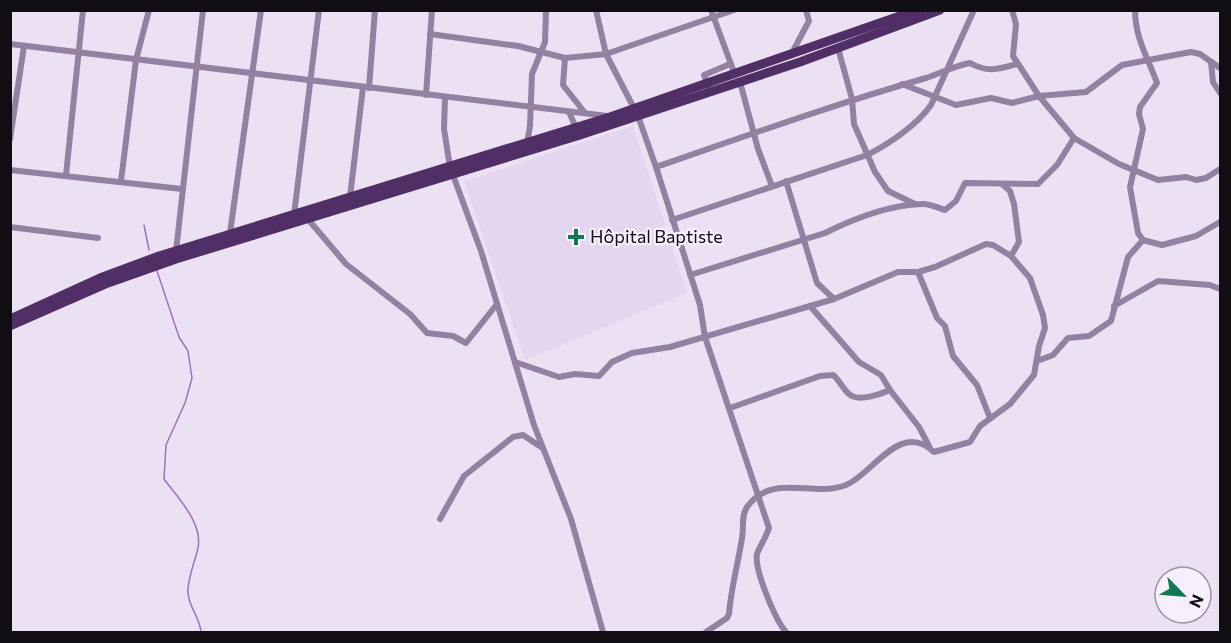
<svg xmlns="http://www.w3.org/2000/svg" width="1231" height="643" font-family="Commissioner,sans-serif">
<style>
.built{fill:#e4d6ef}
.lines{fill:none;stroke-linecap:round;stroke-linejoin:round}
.stream{stroke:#9d72bb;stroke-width:1.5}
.street{stroke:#9381a1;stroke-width:6}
.primary{stroke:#502e66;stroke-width:9}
.poi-dot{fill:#127850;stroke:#f7effe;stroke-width:2}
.labels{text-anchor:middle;stroke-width:4.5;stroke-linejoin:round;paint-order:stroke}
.poi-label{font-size:18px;fill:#100d13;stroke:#f7effe;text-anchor:start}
</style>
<rect width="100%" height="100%" fill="#ebe1f3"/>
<polygon class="built" points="633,126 687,293 525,360 464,181"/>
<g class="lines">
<g class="stream">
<polyline points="144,225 149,250"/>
<path d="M 157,271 L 179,337 L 188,351 L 192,378 L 185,403 L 166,445 L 164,479 C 178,498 203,523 198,548 C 195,561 189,575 188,589 C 187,605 200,617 201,632"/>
</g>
<g class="street">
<path d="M 596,10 L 606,54 L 638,116 L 656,167 L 700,305 L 705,337 L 769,528 C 766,537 760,546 757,554 C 754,570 776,621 786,632"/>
<polyline points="711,10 735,75"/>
<polyline points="1012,10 1016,24 1013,56 1039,96 1074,138 1119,164 1158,180 1186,177 1196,180 1206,178 1220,169"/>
<path d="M 1135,10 C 1135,38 1148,58 1157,83 L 1140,107 L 1139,114 L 1143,129 L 1130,187 L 1138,233 L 1143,240 L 1162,245 L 1196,236 L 1220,222"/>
<polyline points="430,34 518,46 565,58 606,54 734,10"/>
<polyline points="10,44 608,116"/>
<polyline points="838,48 852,99 854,124 875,172 888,191 915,204"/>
<polyline points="795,53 794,49 809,21 806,10"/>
<polyline points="565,58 563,85 585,113"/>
<polyline points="1211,62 1213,82 1220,93"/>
<polyline points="740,82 758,149 772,186"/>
<polyline points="902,84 956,105 991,98 1012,103 1039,96 1086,92 1122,65 1191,52 1200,54 1220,68"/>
<polyline points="708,86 704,75 730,64"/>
<polyline points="369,88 375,10"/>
<polyline points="426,95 432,10"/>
<polyline points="445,97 444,129 450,167 481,251 534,425 571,519 603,632"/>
<polyline points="569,112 577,130"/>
<polyline points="10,139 24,46"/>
<polyline points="527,143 530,126 532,74 545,42 546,10"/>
<path d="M 656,167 C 746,136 835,104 926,78 C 941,73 954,66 970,63 C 987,73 999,69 1017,64"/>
<polyline points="10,170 182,189"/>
<polyline points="66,175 83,10"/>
<polyline points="121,181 136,60 149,10"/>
<polyline points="786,181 817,283 834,299"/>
<polyline points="1003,185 1010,191 1014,204 1019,242 1011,256"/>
<polyline points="350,197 363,87"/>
<polyline points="294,215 319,10"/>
<polyline points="307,218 346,264 410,314 427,333 453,336 466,343 497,304"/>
<path d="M 672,220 L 867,155 C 889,144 917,125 931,105 L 974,10"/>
<polyline points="10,227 98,238"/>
<polyline points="230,233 261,10"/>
<polyline points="176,251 203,10"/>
<polyline points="918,272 937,318 945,326 953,356 977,385 990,418"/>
<path d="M 690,275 L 825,233 C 853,219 889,205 922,204 C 929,203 938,208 945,210 L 956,201 L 965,183 L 1038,184 L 1057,165 L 1074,138"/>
<polyline points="810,306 859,362 881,375 890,390"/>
<polyline points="1114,306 1158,281 1210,285 1220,289"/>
<polyline points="1037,361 1053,355 1068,338 1089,336 1111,321 1128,257 1143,240"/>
<path d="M 515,362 L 559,377 L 575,374 L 599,376 L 612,362 L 632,353 L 670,347 L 834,299 L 898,272 L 918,272 L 935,267 L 986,244 L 993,245 L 1011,256 L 1030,278 L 1043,315 L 1045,328 L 1039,346 L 1034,375 L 1010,404 L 980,426 L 970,442 L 934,452 C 900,420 873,474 846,485 C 813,498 772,472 747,507 C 741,516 744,527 742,538 C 738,564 731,588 729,614 L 727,618 L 706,632"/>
<path d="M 730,408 L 820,376 L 833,375 C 840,380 844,392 852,396 C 861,401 881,394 890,390 L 919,427 L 929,446"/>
<polyline points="440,519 464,476 513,437 523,435 541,447"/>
</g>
<g class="primary">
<polyline points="10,319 100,278 159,256 610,117 917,10"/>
<polyline points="10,326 108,283 176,259 580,135 800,62 940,10"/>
</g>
</g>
<path class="poi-dot" d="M573 228h6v6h6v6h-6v6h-6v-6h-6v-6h6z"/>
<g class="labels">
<g class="poi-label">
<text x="590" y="243">Hôpital Baptiste</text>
</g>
</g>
<rect width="1231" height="643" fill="none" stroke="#100d13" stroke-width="24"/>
<g transform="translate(1183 595) rotate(115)"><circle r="28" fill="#f7effe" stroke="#9b95a0" stroke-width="1.5"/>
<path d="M0-4.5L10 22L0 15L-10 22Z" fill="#127850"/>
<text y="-9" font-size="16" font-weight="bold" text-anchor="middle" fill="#100d13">N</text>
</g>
</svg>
